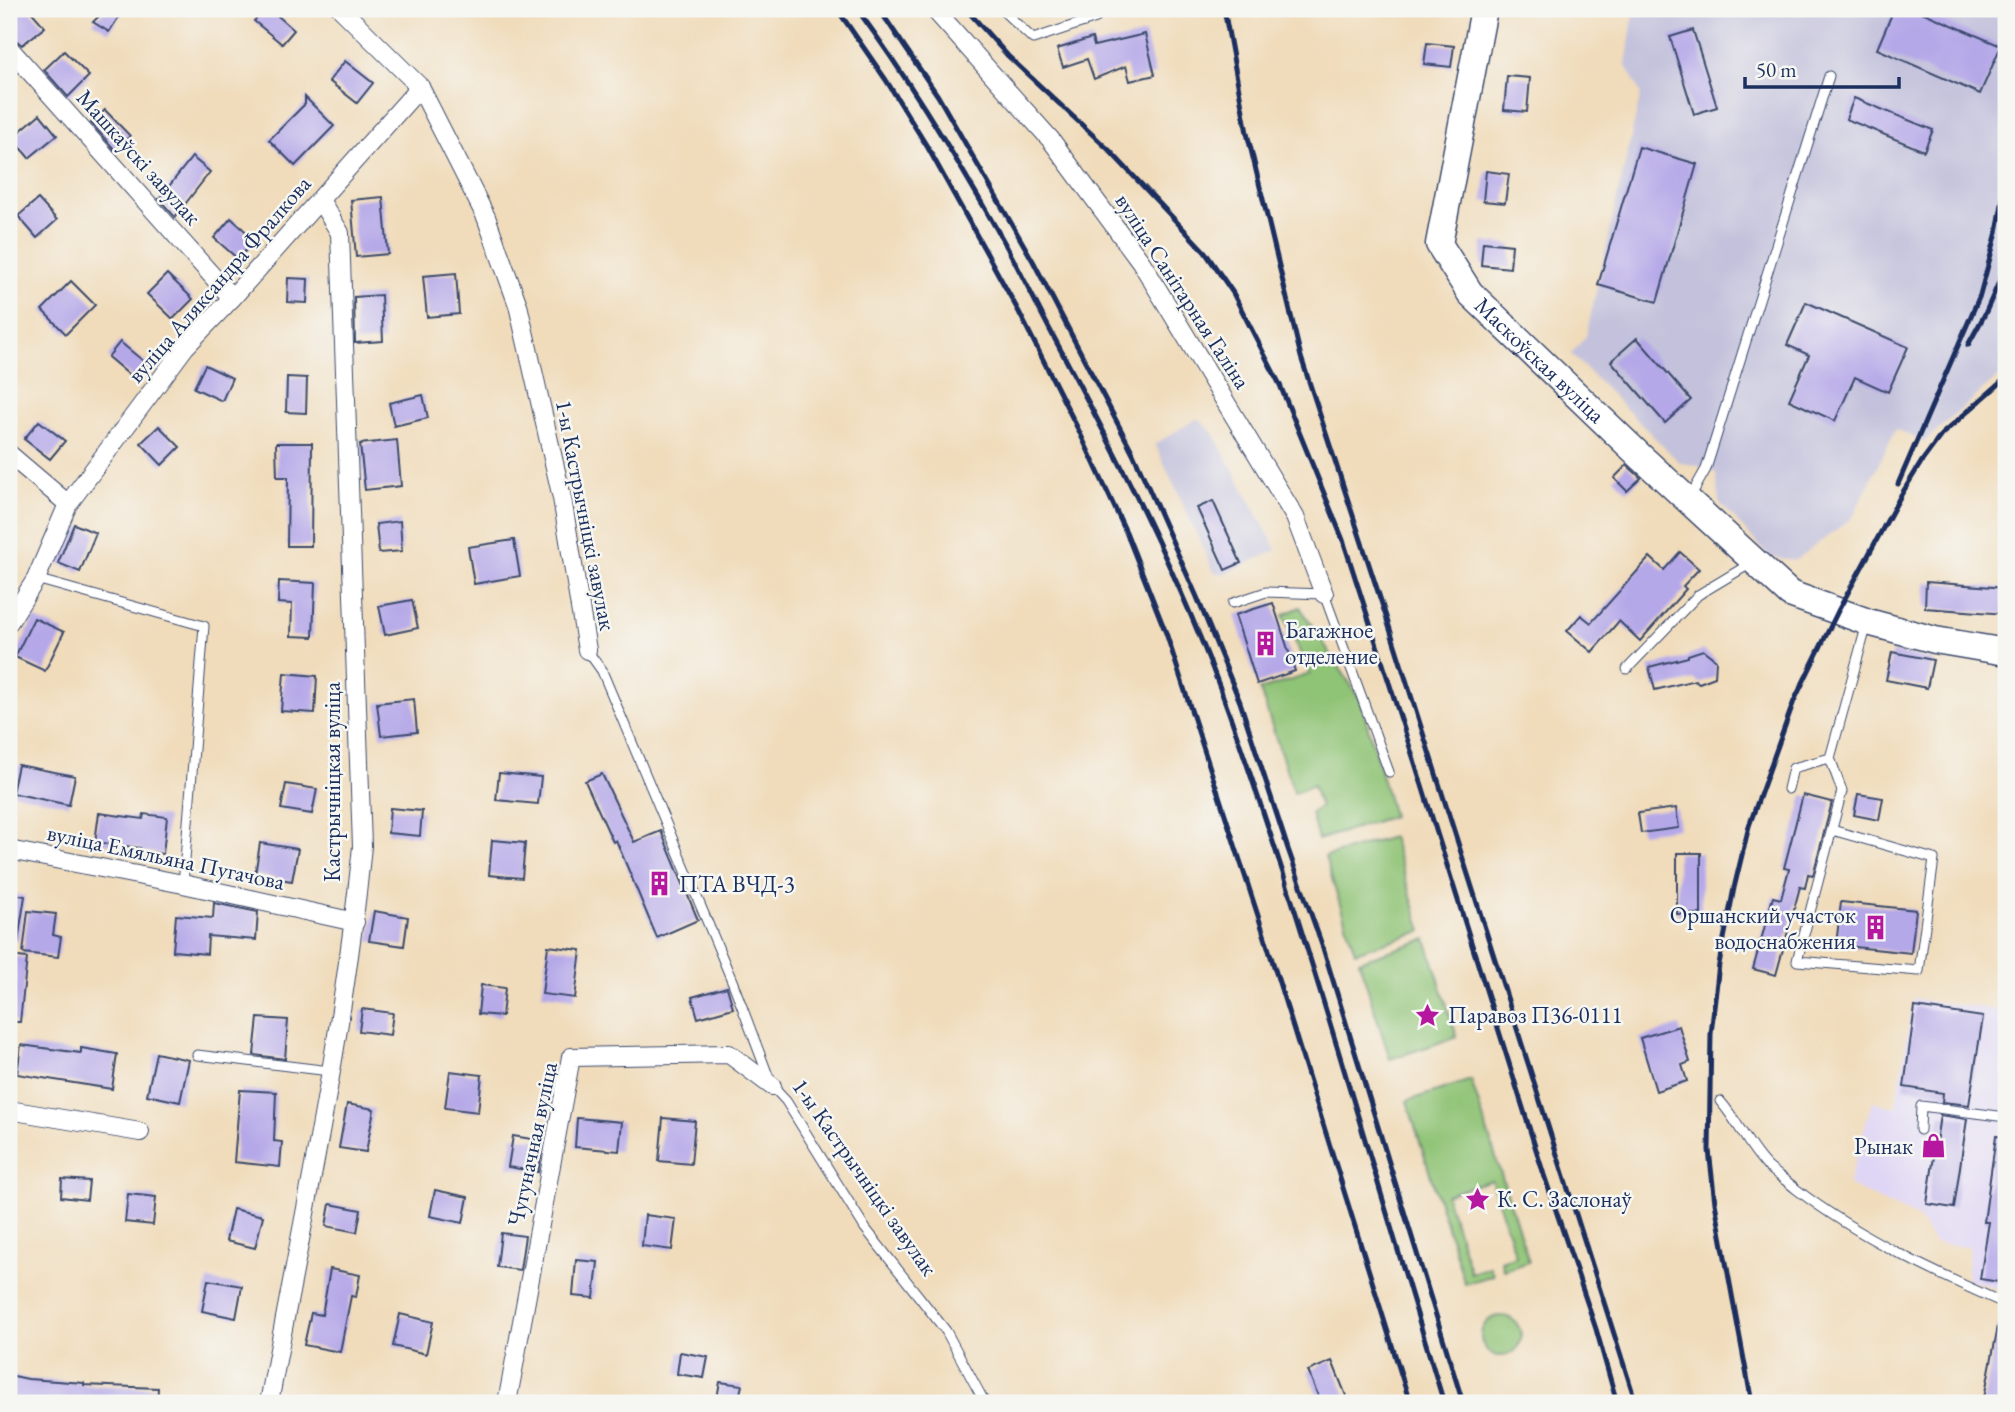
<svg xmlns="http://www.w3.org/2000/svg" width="2015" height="1412" font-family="'EB Garamond',serif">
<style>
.built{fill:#dfd5f5}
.industrial{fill:#c3c1db}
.green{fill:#8fc374;stroke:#557969;stroke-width:2}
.building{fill:#b5a8e8}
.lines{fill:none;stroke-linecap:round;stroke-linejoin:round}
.lane-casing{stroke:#3b496c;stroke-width:11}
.street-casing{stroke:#3b496c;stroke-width:20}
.secondary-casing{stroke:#3b496c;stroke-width:29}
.lane{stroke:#fff;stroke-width:9}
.street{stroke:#fff;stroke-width:18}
.secondary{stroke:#fff;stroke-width:26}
.rail{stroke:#1b2f5e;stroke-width:5}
.labels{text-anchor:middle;stroke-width:5;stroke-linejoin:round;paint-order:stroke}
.street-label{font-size:23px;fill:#1b2f5e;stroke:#f6f6f2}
.poi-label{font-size:23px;fill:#1b2f5e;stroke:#f6f6f2;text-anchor:start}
</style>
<rect width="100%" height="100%" fill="#f6f6f2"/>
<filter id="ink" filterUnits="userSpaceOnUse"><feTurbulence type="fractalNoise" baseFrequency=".0143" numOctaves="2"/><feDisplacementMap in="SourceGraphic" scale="14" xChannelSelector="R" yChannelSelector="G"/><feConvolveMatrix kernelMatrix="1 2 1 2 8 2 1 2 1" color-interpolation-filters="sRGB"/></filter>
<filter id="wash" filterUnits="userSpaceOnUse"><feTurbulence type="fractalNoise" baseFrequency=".00686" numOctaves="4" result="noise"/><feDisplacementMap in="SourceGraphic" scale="28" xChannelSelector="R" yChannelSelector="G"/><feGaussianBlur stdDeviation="1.57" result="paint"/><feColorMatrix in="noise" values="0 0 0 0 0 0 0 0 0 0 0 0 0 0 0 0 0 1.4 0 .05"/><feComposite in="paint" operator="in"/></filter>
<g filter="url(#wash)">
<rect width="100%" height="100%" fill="#f0dbba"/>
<polygon class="built" points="1913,999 2006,1011 2006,1291 1966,1279 1969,1247 1934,1243 1918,1218 1848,1185 1872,1102 1896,1107"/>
<g class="industrial">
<polygon points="1634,9 2006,9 2006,370 1924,442 1896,429 1852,518 1796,560 1770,557 1719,502 1716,473 1696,465 1680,463 1571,354 1586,336 1641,93 1626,66"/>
<polygon points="1198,418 1213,433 1277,550 1224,574 1214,572 1155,444"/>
</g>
<g class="green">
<polygon points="1300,607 1360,699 1393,816 1318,840 1311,813 1320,807 1313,785 1294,793 1260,690 1310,674 1283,615"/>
<polygon points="1392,837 1422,931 1355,952 1325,857"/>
<polygon points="1426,939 1457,1037 1390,1059 1359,961"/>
<polygon points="1471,1080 1529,1262 1504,1270 1501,1261 1516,1256 1491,1180 1446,1195 1471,1273 1490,1267 1493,1275 1465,1284 1407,1101"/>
<circle cx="1501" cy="1336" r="20"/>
</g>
<g id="blocks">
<g class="building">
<polygon points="17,9 29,9 45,27 22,45 13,38 9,37 9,16"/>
<polygon points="106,9 124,9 109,32 93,22"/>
<polygon points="265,9 270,9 294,30 282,44 254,21"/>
<polygon points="1894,9 1915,9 2001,46 1980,94 1877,49"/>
<polygon points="1693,30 1717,107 1694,114 1670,37"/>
<polygon points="1145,34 1155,75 1130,81 1126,66 1094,79 1087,59 1063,67 1057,49 1092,38 1094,46"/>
<polygon points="1427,43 1454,46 1451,67 1424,64"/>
<polygon points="64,51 89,76 68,97 44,70"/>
<polygon points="345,61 373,83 357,103 329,81"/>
<polygon points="1507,76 1530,78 1527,112 1504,110"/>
<polygon points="305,97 334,126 295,166 269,140 305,104"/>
<polygon points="1854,98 1933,130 1924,151 1846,119"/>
<polygon points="105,110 130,136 115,150 91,123"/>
<polygon points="40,114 57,135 29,158 12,138"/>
<polygon points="1639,147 1697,164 1657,302 1598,285"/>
<polygon points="192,157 210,172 175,217 159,199"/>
<polygon points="1486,171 1509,174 1505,203 1483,201"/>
<polygon points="383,197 388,254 356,257 351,200"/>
<polygon points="38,199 57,220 37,238 18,216"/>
<polygon points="231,218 255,240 238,259 214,238"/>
<polygon points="1483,242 1512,245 1510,268 1481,265"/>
<polygon points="456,273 459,314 427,317 423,276"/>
<polygon points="167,274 193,299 173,319 147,294"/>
<polygon points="288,278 308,279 307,303 287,302"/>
<polygon points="71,281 95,305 66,334 42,310"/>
<polygon points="381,295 383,341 355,343 354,297"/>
<polygon points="1806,302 1908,347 1888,392 1855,377 1835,421 1789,400 1809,355 1787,345"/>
<polygon points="1637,338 1691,400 1665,423 1611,361"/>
<polygon points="120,342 147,364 134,379 108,357"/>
<polygon points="205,365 232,378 222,401 194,388"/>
<polygon points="287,377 307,378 306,413 286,412"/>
<polygon points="423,395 428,418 394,426 389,403"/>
<polygon points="39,421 65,441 50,459 24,439"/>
<polygon points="159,426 180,447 162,465 141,443"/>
<polygon points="397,440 401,486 365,490 360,444"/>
<polygon points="276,443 312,443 311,546 287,546 288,477 277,477"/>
<polygon points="1627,465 1641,478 1627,491 1614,478"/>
<polygon points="1213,501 1241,563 1225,570 1197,508"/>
<polygon points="400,521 402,551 379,553 376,524"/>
<polygon points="74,524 96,533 80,572 58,563"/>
<polygon points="514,540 520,576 474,584 468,547"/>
<polygon points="1680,552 1699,569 1683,586 1686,589 1640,641 1619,621 1592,652 1567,631 1581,615 1591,623 1650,557 1664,570"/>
<polygon points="279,581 315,583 313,637 291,636 292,604 278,603"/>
<polygon points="1926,582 2006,588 2006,614 1925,608"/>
<polygon points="412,600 418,628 385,635 379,606"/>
<polygon points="1273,603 1295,671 1257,684 1235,615"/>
<polygon points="34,618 64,632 45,671 15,657"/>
<polygon points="1703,650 1716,660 1715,677 1699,683 1695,680 1655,690 1649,667 1688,657 1688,655"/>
<polygon points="1892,652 1933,660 1927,688 1886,680"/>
<polygon points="284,673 317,676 315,713 281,711"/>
<polygon points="414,699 417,732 381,736 377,703"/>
<polygon points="18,765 75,776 69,805 12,793"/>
<polygon points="499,773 541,777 538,804 496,800"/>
<polygon points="602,774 634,842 661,831 698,920 657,938 616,840 613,842 585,781"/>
<polygon points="286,784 317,789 312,814 281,809"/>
<polygon points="1858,794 1883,798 1879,820 1854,815"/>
<polygon points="1803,795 1832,802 1813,875 1808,874 1805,888 1800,887 1776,975 1753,969 1773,897 1781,899 1789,869 1784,868"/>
<polygon points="390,808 422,811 420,836 388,833"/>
<polygon points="1676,808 1679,828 1641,833 1638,813"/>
<polygon points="99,813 143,819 144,814 167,817 163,854 139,851 140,848 95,842"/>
<polygon points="492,840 525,843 522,878 489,875"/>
<polygon points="260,843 298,849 292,881 255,875"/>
<rect x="1677" y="853" width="24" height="61"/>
<polygon points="9,893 25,896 18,941 9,941"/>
<polygon points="1841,902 1916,910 1911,953 1836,945"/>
<polygon points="214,903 258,912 256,940 208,936 207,954 173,951 176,915 213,918"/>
<polygon points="28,911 56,914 53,935 61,937 58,957 23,953"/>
<polygon points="374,911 408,917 404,946 369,941"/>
<polygon points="548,946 581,950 575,998 542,994"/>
<polygon points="9,956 27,958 20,1022 9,1022"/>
<polygon points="481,985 505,988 502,1016 478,1014"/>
<polygon points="727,987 733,1008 698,1018 692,997"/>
<polygon points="1915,1007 1983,1017 1969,1105 1942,1102 1943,1093 1904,1087"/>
<polygon points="362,1009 393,1013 390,1035 359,1031"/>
<polygon points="258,1018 288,1020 285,1059 254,1055"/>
<polygon points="1679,1026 1690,1062 1682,1065 1687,1081 1656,1091 1640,1038"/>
<polygon points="21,1045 81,1053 81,1048 117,1054 112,1089 17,1074"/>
<polygon points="156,1053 189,1060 180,1102 147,1095"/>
<polygon points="450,1071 482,1075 478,1112 445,1108"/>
<polygon points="240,1090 276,1092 274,1141 282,1142 280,1167 234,1162"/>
<polygon points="347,1104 374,1109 366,1152 339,1148"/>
<polygon points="1940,1115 1967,1119 1954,1208 1927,1204"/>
<polygon points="577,1118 622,1122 619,1151 575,1147"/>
<polygon points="663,1118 695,1121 691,1164 659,1161"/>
<polygon points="513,1136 544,1141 538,1172 508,1167"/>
<polygon points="1996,1136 2006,1137 2006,1283 1980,1279 1989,1222 1984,1222"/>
<polygon points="62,1179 89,1181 87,1200 61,1197"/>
<polygon points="435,1190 468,1197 463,1223 430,1216"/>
<polygon points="128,1194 156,1197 153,1225 125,1222"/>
<polygon points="330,1204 361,1210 357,1232 326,1226"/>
<polygon points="233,1209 263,1216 255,1248 226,1241"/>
<polygon points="645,1215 676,1219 672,1250 642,1246"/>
<polygon points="501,1233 525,1236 520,1270 497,1267"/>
<polygon points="576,1260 598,1262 594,1298 573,1296"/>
<polygon points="330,1269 360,1275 356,1297 351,1296 340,1352 304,1345 311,1313 322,1315"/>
<polygon points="208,1280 242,1286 236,1318 202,1311"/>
<polygon points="400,1314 433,1322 426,1354 393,1346"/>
<polygon points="1998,1326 2006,1327 2006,1403 1983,1403"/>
<polygon points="680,1352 708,1357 704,1378 677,1374"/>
<polygon points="1332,1361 1349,1403 1321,1403 1308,1371"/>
<polygon points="9,1375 28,1379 84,1383 84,1385 158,1388 157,1403 9,1403"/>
<polygon points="720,1382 742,1385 738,1403 716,1403"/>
</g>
</g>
</g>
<g filter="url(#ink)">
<use href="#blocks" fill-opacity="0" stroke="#3b496c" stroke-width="2"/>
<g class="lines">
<defs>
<g id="lane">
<polyline points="1001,9 1033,39 1096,18"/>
<polyline points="1689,499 1706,469 1829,76"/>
<polyline points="36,579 204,626 183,884"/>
<polyline points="1233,603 1266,592 1324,594 1389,772"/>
<polyline points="587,650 602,671 733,983 772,1086 786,1101 865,1228 946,1331 985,1403"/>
<polyline points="1627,669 1698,595 1753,562"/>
<polyline points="1830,758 1842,791 1797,961 1919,971 1934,859 1832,830"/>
<polyline points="1788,789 1793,768 1830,758 1867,624"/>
<polyline points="197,1055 330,1071"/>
<path d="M 1720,1101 C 1738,1121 1748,1147 1767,1166 C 1776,1174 1787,1181 1796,1189 C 1860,1238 1933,1272 2006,1304"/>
<polyline points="1920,1130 1921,1106 2006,1117"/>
</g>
<g id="street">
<polyline points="341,9 420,87 486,217 518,305 562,498 587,650"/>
<polyline points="934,9 1051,140 1141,262 1295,517 1324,594"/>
<polyline points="9,48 232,298"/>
<polyline points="9,454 68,504"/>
<polyline points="9,622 36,579 68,504 185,347 232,298 420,87"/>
<polyline points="9,850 183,884 355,922"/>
<polyline points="9,1110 140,1132"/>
<path d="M 269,1403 C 303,1218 344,1033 362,846 L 340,233 L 320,200"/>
<polyline points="507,1403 571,1057 729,1054 772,1086"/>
</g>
<g id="secondary">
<path id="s1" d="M 1484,9 L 1439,244 L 1470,293 L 1640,456 L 1790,594 L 1868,622 L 1935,640 L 2006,652"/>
</g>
</defs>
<use href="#lane" class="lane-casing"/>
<use href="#street" class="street-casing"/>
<use href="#secondary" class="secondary-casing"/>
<use href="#lane" class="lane"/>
<use href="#street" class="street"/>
<use href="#secondary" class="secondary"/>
<g class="rail">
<polyline points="837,9 886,80 928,148 986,252 1019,312 1079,431 1126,532 1166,633 1263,931 1410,1403"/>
<path d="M 857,9 C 910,81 956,157 1000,235 C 1018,266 1033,298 1050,330 C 1116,453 1181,578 1228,710 C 1309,938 1373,1172 1444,1403"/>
<polyline points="879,9 938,96 1033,261 1133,453 1197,597 1240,702 1288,849 1323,948 1463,1403"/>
<polyline points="966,9 1008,56 1109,150 1205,252 1233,293 1280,385 1343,540 1415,763 1544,1175 1596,1329 1617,1403"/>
<polyline points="1224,9 1247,133 1301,357 1381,601 1636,1403"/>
<polyline points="1968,345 1985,314 2006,266"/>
<polyline points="1898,484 1980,295 1997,232 2006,182"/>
<polyline points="1752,1403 1715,1203 1709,1150 1711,1034 1719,964 1734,888 1749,826 1794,701 1838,611 1901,495 1922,461 1942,434 2006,378"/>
</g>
</g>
</g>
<defs>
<symbol id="building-bare" viewBox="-9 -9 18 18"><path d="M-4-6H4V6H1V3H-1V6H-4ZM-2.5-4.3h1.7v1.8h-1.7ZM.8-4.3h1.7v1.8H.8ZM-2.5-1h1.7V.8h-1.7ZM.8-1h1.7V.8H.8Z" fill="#b5179e" stroke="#f6f6f2" stroke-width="2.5" paint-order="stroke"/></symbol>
<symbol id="sight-bare" viewBox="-9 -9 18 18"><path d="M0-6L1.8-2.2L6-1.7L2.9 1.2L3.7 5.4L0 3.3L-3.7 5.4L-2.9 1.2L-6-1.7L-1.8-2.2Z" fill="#b5179e" stroke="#f6f6f2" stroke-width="2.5" paint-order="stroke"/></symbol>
<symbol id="shop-bare" viewBox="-9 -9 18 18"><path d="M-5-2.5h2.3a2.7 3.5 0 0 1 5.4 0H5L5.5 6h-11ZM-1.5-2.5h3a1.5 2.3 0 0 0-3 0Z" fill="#b5179e" stroke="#f6f6f2" stroke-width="2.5" paint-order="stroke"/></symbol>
</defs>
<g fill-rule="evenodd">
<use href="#building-bare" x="1248" y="626" width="35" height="35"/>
<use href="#building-bare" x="642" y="866" width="35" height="35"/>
<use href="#building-bare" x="1858" y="910" width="35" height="35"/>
<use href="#sight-bare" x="1410" y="998" width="35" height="35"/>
<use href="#shop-bare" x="1916" y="1128" width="35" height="35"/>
<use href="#sight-bare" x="1460" y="1182" width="35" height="35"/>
</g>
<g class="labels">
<g class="street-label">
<text transform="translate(139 157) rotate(48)" y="8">Машкаўскі завулак</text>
<text transform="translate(219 279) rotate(-49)" y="8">вуліца Аляксандра Фралкова</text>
<text transform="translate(1183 291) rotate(57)" y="8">вуліца Санітарная Галіна</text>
<text dy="8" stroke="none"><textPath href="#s1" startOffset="394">Маскоўская вуліца</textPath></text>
<text transform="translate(586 515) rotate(79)" y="8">1-ы Кастрычніцкі завулак</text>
<text transform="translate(332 782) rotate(-90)" y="8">Кастрычніцкая вуліца</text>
<text transform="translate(166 857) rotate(12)" y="8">вуліца Емяльяна Пугачова</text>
<text transform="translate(532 1144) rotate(-78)" y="8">Чугуначная вуліца</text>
<text transform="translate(865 1177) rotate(55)" y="8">1-ы Кастрычніцкі завулак</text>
</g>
<g class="poi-label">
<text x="1285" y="638">Багажное<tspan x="1285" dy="26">отделение</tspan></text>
<text x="679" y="892">ПТА ВЧД-3</text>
<text x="1856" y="923" text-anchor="end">Оршанский участок<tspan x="1856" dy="26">водоснабжения</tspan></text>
<text x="1448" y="1023">Паравоз П36-0111</text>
<text x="1913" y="1154" text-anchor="end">Рынак</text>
<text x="1497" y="1207">К. С. Заслонаў</text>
</g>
</g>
<rect width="2015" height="1412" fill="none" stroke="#f6f6f2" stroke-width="35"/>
<path d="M1745 77v10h154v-10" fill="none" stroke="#1b2f5e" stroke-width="3.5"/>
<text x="1756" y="77" font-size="21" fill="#1b2f5e" stroke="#f6f6f2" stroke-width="5" paint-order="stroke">50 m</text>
</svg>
